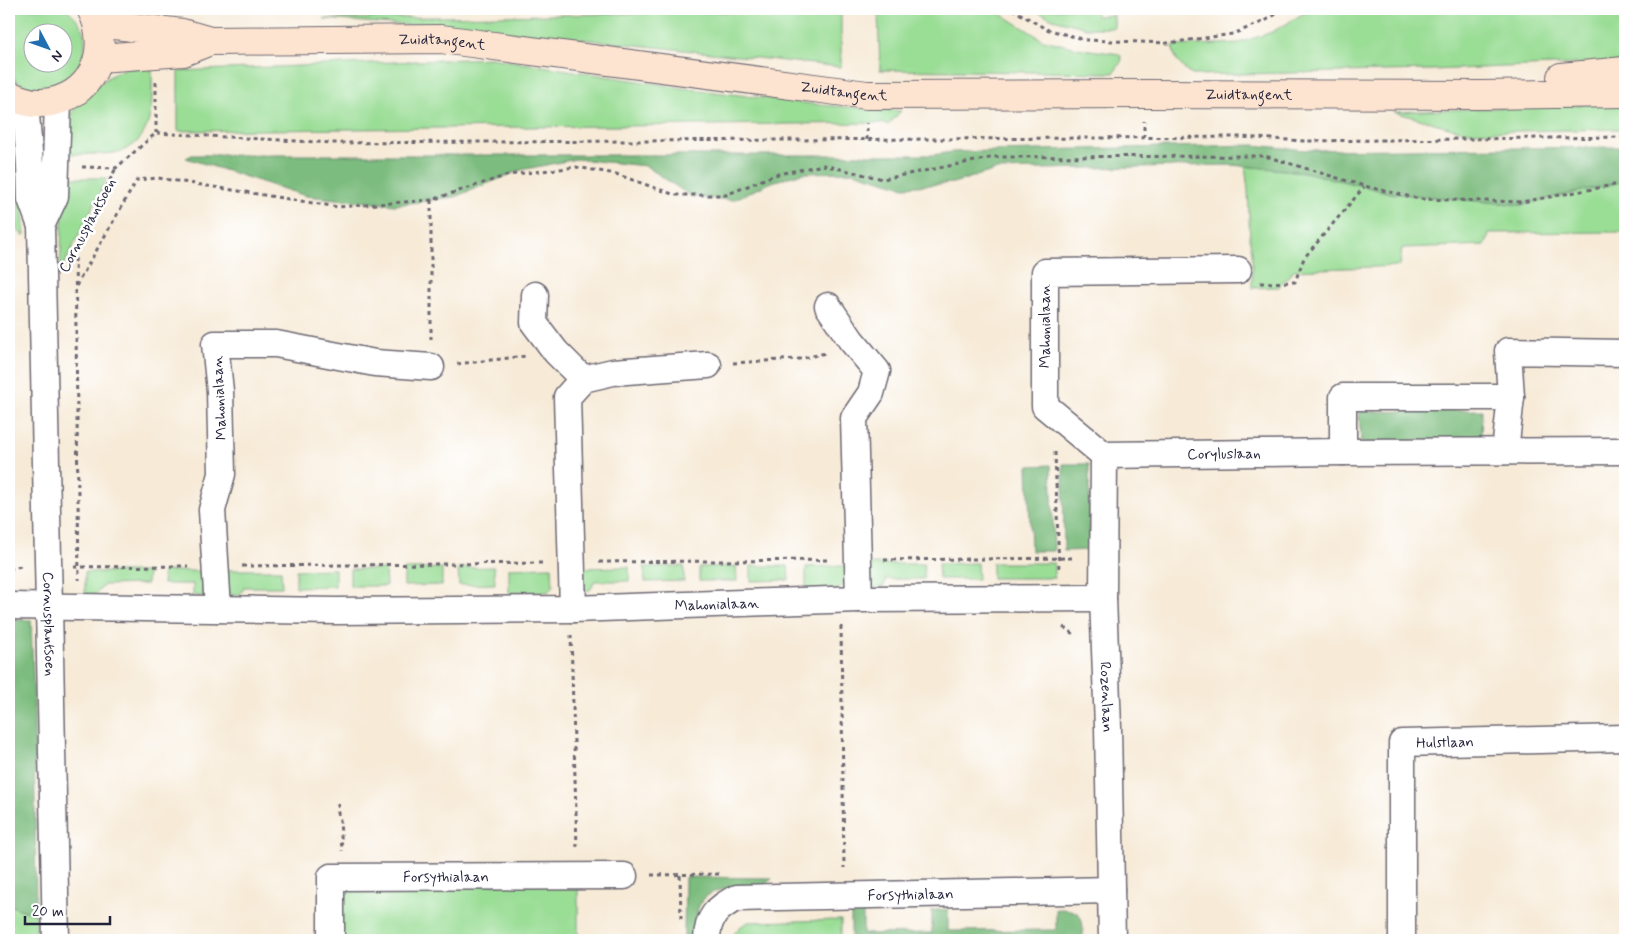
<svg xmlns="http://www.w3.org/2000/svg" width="1634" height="949" font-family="Mynerve,sans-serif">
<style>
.green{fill:#9add95;stroke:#5e8068;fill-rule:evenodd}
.forest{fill:#7bbc7e;stroke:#4e6f5c}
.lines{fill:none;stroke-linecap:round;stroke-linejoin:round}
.street-casing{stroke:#6d6872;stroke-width:29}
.secondary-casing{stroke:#6d6872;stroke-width:30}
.path{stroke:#6d6872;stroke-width:3;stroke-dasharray:4 4;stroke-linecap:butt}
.street{stroke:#fff;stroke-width:26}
.secondary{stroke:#fde4d0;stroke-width:28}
.labels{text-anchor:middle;stroke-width:5;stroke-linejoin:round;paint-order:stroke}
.street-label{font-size:15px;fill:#22223b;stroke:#fff}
</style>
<rect width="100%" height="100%" fill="#fff"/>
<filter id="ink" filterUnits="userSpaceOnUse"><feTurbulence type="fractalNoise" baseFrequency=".02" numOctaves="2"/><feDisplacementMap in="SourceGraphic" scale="10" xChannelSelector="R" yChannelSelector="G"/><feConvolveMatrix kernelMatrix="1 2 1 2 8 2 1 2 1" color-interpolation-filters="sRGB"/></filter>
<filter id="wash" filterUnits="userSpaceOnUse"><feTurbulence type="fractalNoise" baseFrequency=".0096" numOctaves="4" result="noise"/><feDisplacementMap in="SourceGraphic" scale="20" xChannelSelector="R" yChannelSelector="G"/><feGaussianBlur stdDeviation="1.12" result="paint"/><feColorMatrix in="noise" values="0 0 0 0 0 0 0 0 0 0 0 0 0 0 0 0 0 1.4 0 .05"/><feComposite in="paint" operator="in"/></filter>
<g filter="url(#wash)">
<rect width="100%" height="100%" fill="#f7ebd8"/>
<g class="green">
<path d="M 17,9 L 66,9 C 117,45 54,121 9,74 L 9,16 ZM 32,32 L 62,32 L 62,62 L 32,62 Z"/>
<polygon points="1033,9 1095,9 1096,16 1114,15 1114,28 1087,28 1053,19"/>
<path d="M 1311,9 L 1625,9 L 1625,62 L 1432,70 L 1192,75 C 1181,66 1174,61 1173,46 L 1239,43 L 1272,32 Z"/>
<polygon points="841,10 841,67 543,35 324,19"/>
<polygon points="878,11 998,12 1043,40 1082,49 1120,54 1122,60 1114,73 880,70"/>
<polygon points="491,58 682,88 821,105 901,111 888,125 882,123 178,131 178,71"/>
<path d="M 152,67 C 152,99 157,145 114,153 C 99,155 82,154 68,154 C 68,142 67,128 71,116 C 77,100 109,73 125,69 C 134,67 144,68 152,67 Z"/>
<polygon points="1625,103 1625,129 1467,132 1394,112"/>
<polygon points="1245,166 1305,172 1391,193 1521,205 1625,181 1625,232 1489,233 1486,245 1402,248 1400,266 1294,270 1279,287 1252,288 1252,252 1250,242 1248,190"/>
<polygon points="64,178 107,178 60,273"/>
<polygon points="20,184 25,235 22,235 9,218 9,185"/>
<polygon points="977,563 978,579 939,579 938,564"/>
<rect x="992" y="563" width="62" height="15"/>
<polygon points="866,564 924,564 924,579 886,579 884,586 872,589"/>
<polygon points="684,566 684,581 645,582 644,567"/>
<polygon points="736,566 737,581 699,581 699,567"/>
<polygon points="751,566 788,566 789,580 751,581"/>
<polygon points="846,566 846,580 839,590 806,590 806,567"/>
<polygon points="494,567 495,584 459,585 458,568"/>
<polygon points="552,567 553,586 548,592 509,593 509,568"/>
<polygon points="629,567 629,581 595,581 591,589 585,592 574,568"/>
<polygon points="442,568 442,585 404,586 404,569"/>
<polygon points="335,569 335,586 296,587 296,570"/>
<polygon points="350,569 385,569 386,586 350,586"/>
<path d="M 224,570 L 281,570 L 282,587 L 244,587 C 242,595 235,598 228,593 Z"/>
<polygon points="163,571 203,571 203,596 193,596 193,584 163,584"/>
<polygon points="85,572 148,572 147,584 104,585 95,595 85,595"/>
<rect x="338" y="884" width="240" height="56"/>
<polygon points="9,905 36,915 36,940 9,940"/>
<path d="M 841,920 L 841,940 L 731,940 C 735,931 740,926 748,922 Z"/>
</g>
<g class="forest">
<polygon points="1253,145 1306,150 1625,147 1625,181 1521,205 1391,193 1305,172 1231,165 996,170 953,183 904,187 853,172 803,173 772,182 733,200 692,197 646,166 576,159 521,170 454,197 395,205 306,196 186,158 192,155 933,155 951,152"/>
<polygon points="1482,410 1481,438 1361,443 1359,412"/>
<polygon points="1063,464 1089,464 1090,550 1064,551"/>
<polygon points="1051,465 1054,551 1031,551 1028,466"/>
<polygon points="9,620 31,620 34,702 36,915 9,905"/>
<path d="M 685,877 L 772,878 L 764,887 C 743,888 706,883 698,909 C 695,918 697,931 697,940 L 684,940 Z"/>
<path d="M 1056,909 C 1083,909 1083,916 1083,940 L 851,940 L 851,911 L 863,911 L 863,934 L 932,933 L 932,910 L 948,910 L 948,931 L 1056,930 Z"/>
</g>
</g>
<g filter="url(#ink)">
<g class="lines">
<defs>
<g id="street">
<path id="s1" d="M 25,102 L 30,165 L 31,199 L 41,226 L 56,940"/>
<polyline points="41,226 55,196 58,101"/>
<polyline points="535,295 534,323 556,352 583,379"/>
<polyline points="828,306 851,340 877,371 871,393 854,418 859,599"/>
<polyline points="1505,451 1511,397 1508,351 1625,353"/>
<polyline points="1343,452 1343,397 1511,397"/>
<path id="s2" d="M 1104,455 L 1343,452 L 1625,451"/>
<path id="s3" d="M 1104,455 L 1103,598 L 1108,727 L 1112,940"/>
<polyline points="1104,455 1045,406 1045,272 1238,270"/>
<path id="s4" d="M 9,606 L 336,611 L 573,609 L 859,599 L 1103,598"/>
<polyline points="218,609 212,510 222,474 220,391 215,344 276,344 375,363 431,367"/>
<polyline points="573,609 567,397 583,379 613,372 708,365"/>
<path id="s5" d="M 331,940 L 331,877 L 624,876"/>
<path id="s6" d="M 707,940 C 707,918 717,907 737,898 L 1111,890"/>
<path id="s7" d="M 1402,940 L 1402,743 L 1625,738"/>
</g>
<g id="secondary">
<path id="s8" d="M 98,23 L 182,33 L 210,41 L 441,39 L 867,95 L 1145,94 L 1482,95 L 1625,93"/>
<polyline points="99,58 183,52 210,41"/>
<polyline points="1561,77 1625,71"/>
<path d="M 9,95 C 20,100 30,104 42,103 C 92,100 113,50 91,9"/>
</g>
</defs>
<use href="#street" class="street-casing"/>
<use href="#secondary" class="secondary-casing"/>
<g class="path">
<polyline points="1012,9 1046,29 1086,40 1168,43 1233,34 1265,21 1284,9"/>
<polyline points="156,82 156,133"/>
<polyline points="1144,138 1144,121"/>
<polyline points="867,140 867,123"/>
<polyline points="82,167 116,168 156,133 333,143 1239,137 1306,141 1625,137"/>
<polyline points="431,200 431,339"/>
<polyline points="75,250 79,580"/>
<polyline points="70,259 116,168"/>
<polyline points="1260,283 1295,282 1304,258 1364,187"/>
<polyline points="76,286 137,180 158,178 338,207 431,200 508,175 576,167 616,174 675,195 726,195 774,175 823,165 883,179 995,157 1265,156 1364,186 1420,199 1522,202 1625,183"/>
<polyline points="733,363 799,359 826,353"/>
<polyline points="457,364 526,356"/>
<polyline points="1055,452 1059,570"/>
<polyline points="884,560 1075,558"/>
<polyline points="599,562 830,560"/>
<polyline points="242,566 545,563"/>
<polyline points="74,567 188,566"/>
<polyline points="9,569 21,566"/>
<polyline points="841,626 844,868"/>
<polyline points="1063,627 1076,636"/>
<polyline points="571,635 577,849"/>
<polyline points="338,803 338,816 340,820 342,851"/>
<polyline points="651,875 720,874"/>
<polyline points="680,875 681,919"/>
</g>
<use href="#street" class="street"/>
<use href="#secondary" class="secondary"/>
</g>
</g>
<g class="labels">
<g class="street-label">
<text dy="5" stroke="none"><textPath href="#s8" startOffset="346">Zuidtangent</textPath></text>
<text dy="5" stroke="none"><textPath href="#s8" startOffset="751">Zuidtangent</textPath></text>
<text dy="5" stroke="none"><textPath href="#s8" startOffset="1156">Zuidtangent</textPath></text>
<text transform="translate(87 225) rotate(-62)" y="5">Cornusplantsoen</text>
<text transform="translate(1045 326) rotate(-90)" y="5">Mahonialaan</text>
<text transform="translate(219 398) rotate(-93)" y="5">Mahonialaan</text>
<text dy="5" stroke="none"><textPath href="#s2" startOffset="120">Coryluslaan</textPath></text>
<text dy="5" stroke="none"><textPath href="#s4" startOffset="708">Mahonialaan</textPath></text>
<text dy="5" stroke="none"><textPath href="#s1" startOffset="524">Cornusplantsoen</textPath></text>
<text dy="5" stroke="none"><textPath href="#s3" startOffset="242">Rozenlaan</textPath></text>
<text dy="5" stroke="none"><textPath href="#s7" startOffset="240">Hulstlaan</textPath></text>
<text dy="5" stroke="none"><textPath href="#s5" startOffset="178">Forsythialaan</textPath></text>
<text dy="5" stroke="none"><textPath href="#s6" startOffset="229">Forsythialaan</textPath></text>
</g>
</g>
<rect width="1634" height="949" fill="none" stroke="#fff" stroke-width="30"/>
<g transform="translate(48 48) rotate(131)"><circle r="24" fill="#ffffff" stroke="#a7a7b1"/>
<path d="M0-4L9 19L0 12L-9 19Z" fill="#1f6fb2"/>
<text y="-8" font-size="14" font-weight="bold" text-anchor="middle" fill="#22223b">N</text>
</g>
<path d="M25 916v8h85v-8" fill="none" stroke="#22223b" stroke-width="2.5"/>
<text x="32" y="916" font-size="15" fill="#22223b" stroke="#ffffff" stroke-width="4" paint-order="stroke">20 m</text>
</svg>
